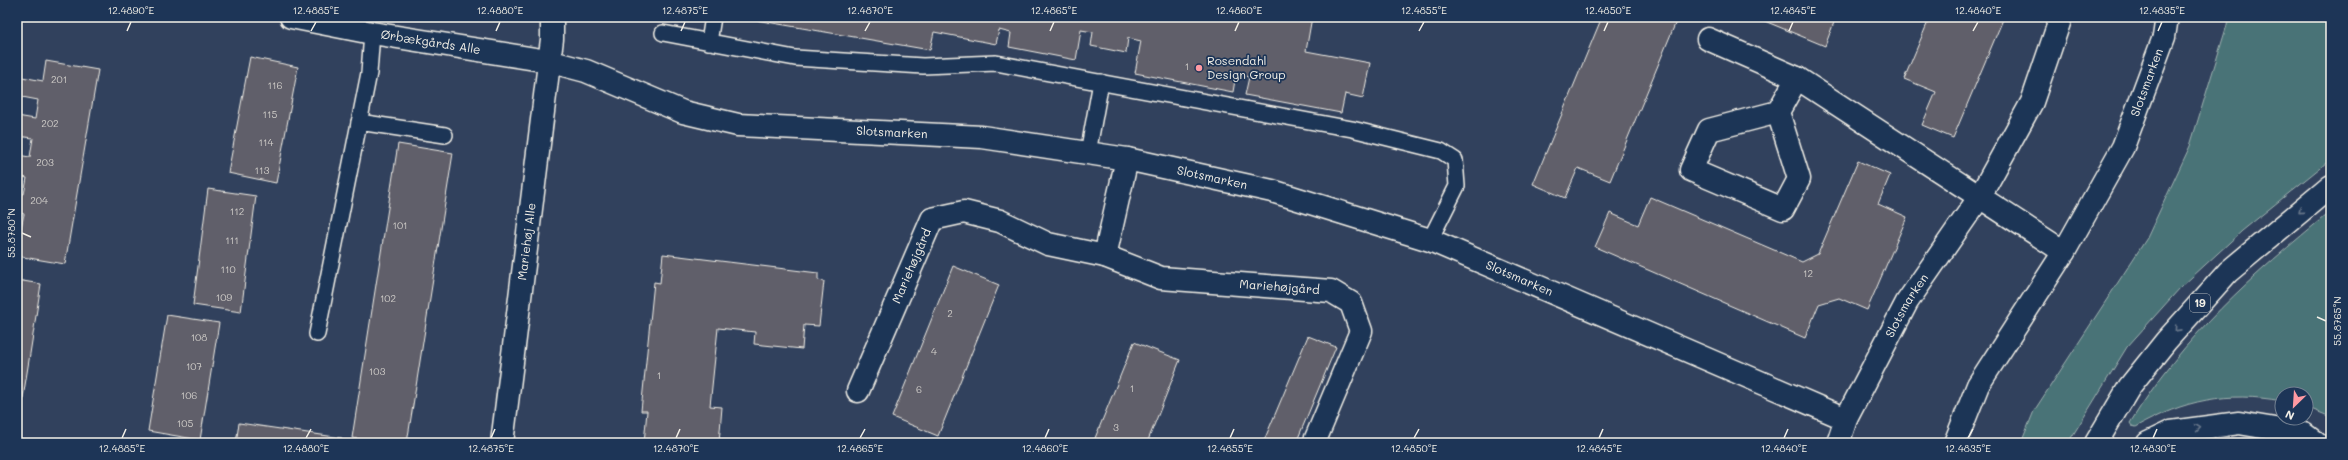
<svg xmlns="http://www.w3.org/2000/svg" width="2348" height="460" font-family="Mali,sans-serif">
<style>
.green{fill:#4a7377;stroke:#9fb2b0}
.building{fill:#605e6a;stroke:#f4f1e8}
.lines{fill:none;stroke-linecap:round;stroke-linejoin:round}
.lane-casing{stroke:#f4f1e8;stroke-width:18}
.street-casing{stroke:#f4f1e8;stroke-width:25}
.highway-casing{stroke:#f4f1e8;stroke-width:25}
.lane{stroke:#1d3557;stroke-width:15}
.street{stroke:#1d3557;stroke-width:22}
.highway{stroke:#1d3557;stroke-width:22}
.oneway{stroke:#68778a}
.ticks{fill:none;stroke:#f4f1e8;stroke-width:1.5}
.poi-dot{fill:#ff9aa2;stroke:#1d3557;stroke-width:1.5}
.labels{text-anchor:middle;stroke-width:3.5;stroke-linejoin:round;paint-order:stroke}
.number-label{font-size:10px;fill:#cfccc8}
.shield{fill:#1d3557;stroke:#b4b9bc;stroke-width:1}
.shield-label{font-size:11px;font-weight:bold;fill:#f4f1e8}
.street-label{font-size:12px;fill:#f4f1e8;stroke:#1d3557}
.poi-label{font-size:12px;fill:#f4f1e8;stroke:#1d3557;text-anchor:start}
.neatline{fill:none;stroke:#f4f1e8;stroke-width:1.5}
.ticks-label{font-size:10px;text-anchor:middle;fill:#f4f1e8}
</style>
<rect width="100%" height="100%" fill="#31415d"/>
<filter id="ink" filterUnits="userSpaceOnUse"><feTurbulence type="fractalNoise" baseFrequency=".025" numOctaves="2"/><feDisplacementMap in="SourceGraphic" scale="8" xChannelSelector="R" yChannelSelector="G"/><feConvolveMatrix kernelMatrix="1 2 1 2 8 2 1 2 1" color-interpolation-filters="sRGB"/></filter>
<g filter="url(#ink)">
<g class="green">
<polygon points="2228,17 2331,17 2331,159 2242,231 2180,288 2127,347 2068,443 2021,443 2034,411 2147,238 2190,146 2227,25"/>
<path d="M 2331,211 L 2331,417 L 2306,407 L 2306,394 L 2282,394 L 2282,401 C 2227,391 2184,400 2136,427 L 2132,426 L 2130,423 C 2185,334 2251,277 2331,211 Z"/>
<polygon points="2241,439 2272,443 2213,443"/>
</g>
<g class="building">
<polygon points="738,17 1312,17 1306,51 1370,63 1363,98 1345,94 1341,113 1245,95 1249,77 1236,74 1233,92 1135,73 1141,41 1128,38 1126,53 1091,46 1093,32 1081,30 1076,60 1009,47 1011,33 999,30 996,44 934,32 930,50"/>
<polygon points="1602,17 1678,17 1610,181 1578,168 1565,198 1533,184"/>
<polygon points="1755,17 1836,17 1825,46"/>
<polygon points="1930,17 2004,17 1953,138 1922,125 1936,92 1904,79"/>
<polygon points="250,57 298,67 276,183 228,173"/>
<polygon points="46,61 98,70 65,264 17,256 17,232 20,233 24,214 17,212 17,193 24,194 27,178 17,176 17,155 30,157 33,138 17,136 17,116 35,119 38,100 17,96 17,76 43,81"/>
<polygon points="398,144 453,153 407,443 382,443 352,438"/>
<polygon points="1858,161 1890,175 1878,204 1907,217 1867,310 1839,298 1819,304 1805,338 1595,247 1610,213 1638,225 1650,197 1802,262 1818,254"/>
<polygon points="208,189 256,196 241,312 193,305"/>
<polygon points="663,254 818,273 818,280 824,281 819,326 804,325 802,349 754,344 755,332 718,328 710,406 722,407 719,443 644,443 647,411 641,411 654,282 660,283"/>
<polygon points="953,266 999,285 938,436 892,417"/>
<polygon points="17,280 41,284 17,436"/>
<polygon points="167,315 219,323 200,440 148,431"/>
<polygon points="1308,336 1336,347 1296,443 1263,443"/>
<polygon points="1134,342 1180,360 1147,443 1093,443"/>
<polygon points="239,423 342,438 341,443 236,443"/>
</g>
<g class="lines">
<defs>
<g id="lane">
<polyline points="663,33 795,58 923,66 996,63 1352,129 1441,151 1455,160 1457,186 1430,240"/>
<polyline points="709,42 713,17"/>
<polyline points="359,122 445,135"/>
<polyline points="1088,153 1101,82"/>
<polyline points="317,334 369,73 372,33"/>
</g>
<g id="street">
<path id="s1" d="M 291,17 L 372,33 L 548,61 L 586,71 L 683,112 L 738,125 L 982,137 L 1127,159 L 1272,191 L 1430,240 L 1846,419"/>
<polyline points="1708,39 1797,78 2064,252"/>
<polyline points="1778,112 1799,179 1783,209 1691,170 1709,130 1778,112 1797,78"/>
<path id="s2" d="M 1105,256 L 1161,278 L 1331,291 L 1351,303 L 1361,331 L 1314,443"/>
<path id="s3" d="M 858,391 L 932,219 L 964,212 L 1000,221 L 1048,244 L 1105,256 L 1127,159"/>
<path id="s4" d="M 502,443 L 552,39 L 552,17"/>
<path id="s5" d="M 1838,443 L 1846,419 L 1907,302 L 1979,198 L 2032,102 L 2061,17"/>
<path id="s6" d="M 1955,443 L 1978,385 L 2064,252 L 2123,147 L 2164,37 L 2167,17"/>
</g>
<g id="highway">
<polyline points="2096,443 2130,386 2166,341 2228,272 2331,186"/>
<polyline points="2148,443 2171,432 2239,423 2304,434 2316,443"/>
</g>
</defs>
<use href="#lane" class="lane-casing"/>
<use href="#street" class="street-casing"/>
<use href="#highway" class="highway-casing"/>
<use href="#lane" class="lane"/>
<use href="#street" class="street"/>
<use href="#highway" class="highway"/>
</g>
<defs><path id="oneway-chevron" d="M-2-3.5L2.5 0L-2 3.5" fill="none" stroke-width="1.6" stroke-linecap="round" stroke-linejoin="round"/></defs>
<g class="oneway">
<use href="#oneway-chevron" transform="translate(2301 211) rotate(140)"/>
<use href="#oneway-chevron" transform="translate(2177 329) rotate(132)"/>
<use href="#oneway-chevron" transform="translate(2198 428) rotate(-8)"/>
</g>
</g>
<path class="ticks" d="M 127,31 L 131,22M 311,31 L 316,22M 496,31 L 500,22M 681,31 L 685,22M 865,31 L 870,22M 1050,31 L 1054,22M 1235,31 L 1239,22M 1419,31 L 1424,22M 1604,31 L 1608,22M 1789,31 L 1793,22M 1973,31 L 1978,22M 2158,31 L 2162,22M 22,233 L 31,237M 2317,317 L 2326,321M 122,438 L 126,429M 306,438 L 311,429M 491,438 L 495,429M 676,438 L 680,429M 860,438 L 865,429M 1045,438 L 1049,429M 1230,438 L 1234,429M 1414,438 L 1419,429M 1599,438 L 1603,429M 1784,438 L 1788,429M 1968,438 L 1973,429M 2153,438 L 2157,429"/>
<circle class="poi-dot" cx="1199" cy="68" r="4"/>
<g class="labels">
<g class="number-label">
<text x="1187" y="70">1</text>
<text x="59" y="83">201</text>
<text x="275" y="89">116</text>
<text x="270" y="118">115</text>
<text x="50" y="127">202</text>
<text x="266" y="146">114</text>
<text x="45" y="166">203</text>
<text x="262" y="174">113</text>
<text x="39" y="204">204</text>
<text x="237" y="215">112</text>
<text x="400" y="229">101</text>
<text x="232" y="244">111</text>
<text x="228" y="273">110</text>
<text x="1808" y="277">12</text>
<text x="224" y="301">109</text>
<text x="388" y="302">102</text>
<text x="950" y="317">2</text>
<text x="199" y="341">108</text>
<text x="934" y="355">4</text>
<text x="194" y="370">107</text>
<text x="377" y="375">103</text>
<text x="659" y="379">1</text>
<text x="1132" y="392">1</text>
<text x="919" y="393">6</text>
<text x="189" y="399">106</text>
<text x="185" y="427">105</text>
<text x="1116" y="431">3</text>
</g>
<rect class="shield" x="2190" y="294" width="20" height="18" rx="3"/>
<g class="shield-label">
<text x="2200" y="307">19</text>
</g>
<g class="street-label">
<text dy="4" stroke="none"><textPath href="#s1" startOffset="142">Ørbækgårds Alle</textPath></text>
<text dy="4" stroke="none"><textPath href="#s6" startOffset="410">Slotsmarken</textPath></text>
<text dy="4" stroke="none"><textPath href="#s1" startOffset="616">Slotsmarken</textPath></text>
<text dy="4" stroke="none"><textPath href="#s1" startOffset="940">Slotsmarken</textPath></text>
<text dy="4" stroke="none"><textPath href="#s4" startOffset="203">Mariehøj Alle</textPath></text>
<text dy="4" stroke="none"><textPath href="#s3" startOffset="136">Mariehøjgård</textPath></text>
<text dy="4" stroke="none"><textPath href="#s1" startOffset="1264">Slotsmarken</textPath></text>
<text dy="4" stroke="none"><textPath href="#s2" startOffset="179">Mariehøjgård</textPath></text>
<text dy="4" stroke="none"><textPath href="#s5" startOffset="154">Slotsmarken</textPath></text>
</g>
<g class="poi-label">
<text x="1207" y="65">Rosendahl<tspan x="1207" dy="14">Design Group</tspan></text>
</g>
</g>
<rect width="2348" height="460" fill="none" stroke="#1d3557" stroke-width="44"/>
<g transform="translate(2294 406) rotate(205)"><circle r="19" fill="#1d3557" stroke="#738091"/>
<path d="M0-3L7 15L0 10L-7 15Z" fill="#ff9aa2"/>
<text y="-6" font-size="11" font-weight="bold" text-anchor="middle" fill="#f4f1e8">N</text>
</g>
<rect x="22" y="22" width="2304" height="416" class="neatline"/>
<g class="ticks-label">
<text x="131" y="14">12.4890°E</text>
<text x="316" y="14">12.4885°E</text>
<text x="500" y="14">12.4880°E</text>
<text x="685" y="14">12.4875°E</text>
<text x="870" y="14">12.4870°E</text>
<text x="1054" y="14">12.4865°E</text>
<text x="1239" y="14">12.4860°E</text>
<text x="1424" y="14">12.4855°E</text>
<text x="1608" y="14">12.4850°E</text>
<text x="1793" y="14">12.4845°E</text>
<text x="1978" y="14">12.4840°E</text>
<text x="2162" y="14">12.4835°E</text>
<text transform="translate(11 233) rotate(-90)" y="4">55.8780°N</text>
<text transform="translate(2337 321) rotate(-90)" y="4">55.8765°N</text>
<text x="122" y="452">12.4885°E</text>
<text x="306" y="452">12.4880°E</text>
<text x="491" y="452">12.4875°E</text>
<text x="676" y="452">12.4870°E</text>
<text x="860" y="452">12.4865°E</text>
<text x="1045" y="452">12.4860°E</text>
<text x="1230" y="452">12.4855°E</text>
<text x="1414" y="452">12.4850°E</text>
<text x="1599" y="452">12.4845°E</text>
<text x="1784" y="452">12.4840°E</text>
<text x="1968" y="452">12.4835°E</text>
<text x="2153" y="452">12.4830°E</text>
</g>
</svg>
